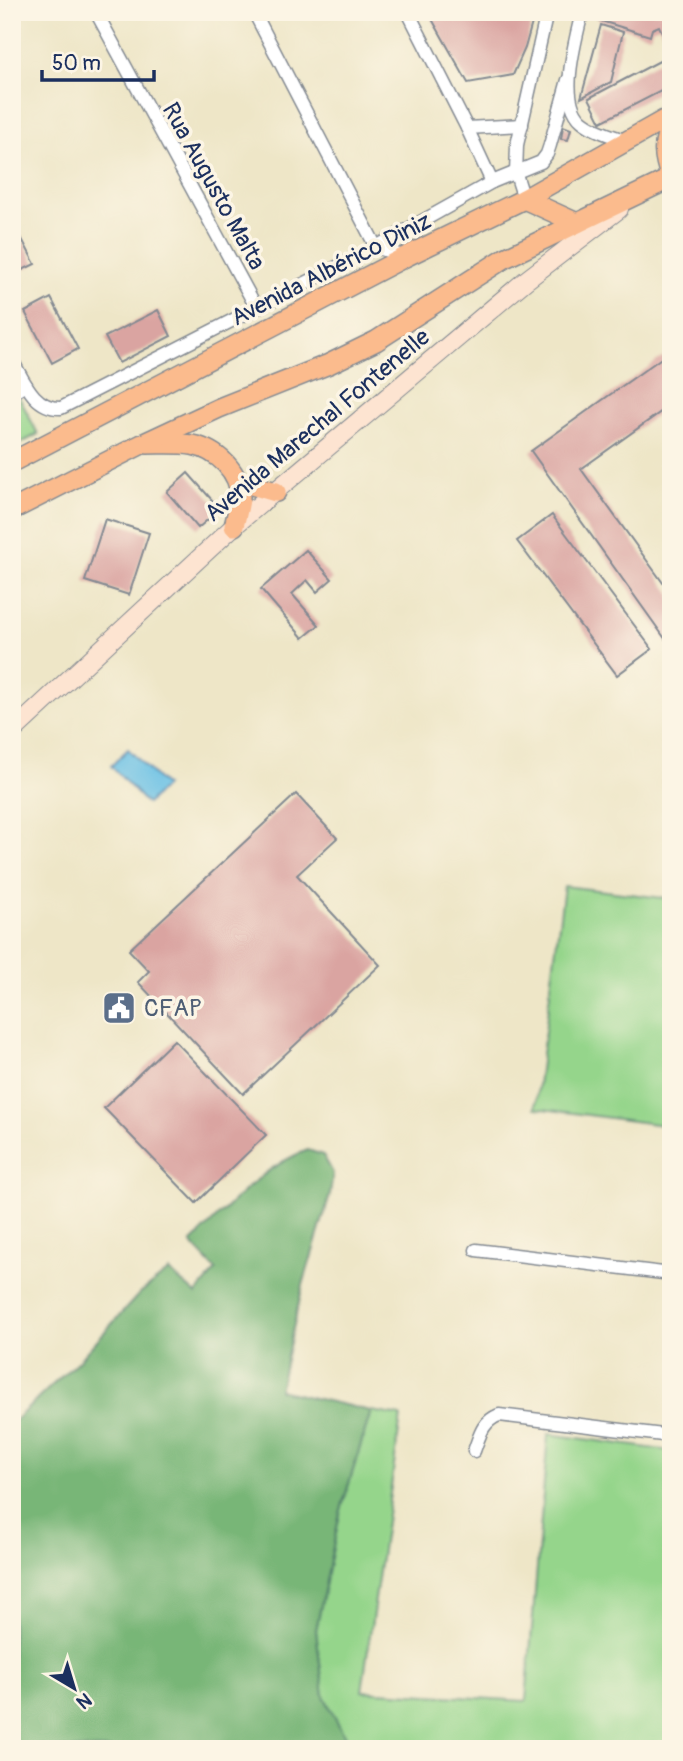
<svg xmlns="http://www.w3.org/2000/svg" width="683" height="1761" font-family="Pangolin,sans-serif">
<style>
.green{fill:#95d58b;stroke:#588274;stroke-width:2}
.forest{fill:#78b677;stroke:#4a726a;stroke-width:2}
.water{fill:#67c0e5;stroke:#4178a2;stroke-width:2}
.building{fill:#daa4a1}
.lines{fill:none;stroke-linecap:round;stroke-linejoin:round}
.street-casing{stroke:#848a92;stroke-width:15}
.secondary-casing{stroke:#848a92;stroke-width:20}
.primary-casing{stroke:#848a92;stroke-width:22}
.street{stroke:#fff;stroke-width:12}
.secondary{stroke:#fde4d1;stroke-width:18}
.primary{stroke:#fbbb8d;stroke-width:19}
.labels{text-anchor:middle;stroke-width:7;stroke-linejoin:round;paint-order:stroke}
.street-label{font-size:24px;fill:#1b2f5e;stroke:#fcf5e5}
.service-label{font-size:24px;fill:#4e5e75;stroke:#fcf5e5;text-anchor:start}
</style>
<rect width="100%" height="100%" fill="#fcf5e5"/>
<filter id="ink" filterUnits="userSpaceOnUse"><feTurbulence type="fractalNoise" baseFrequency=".0143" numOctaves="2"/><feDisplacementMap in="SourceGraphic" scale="14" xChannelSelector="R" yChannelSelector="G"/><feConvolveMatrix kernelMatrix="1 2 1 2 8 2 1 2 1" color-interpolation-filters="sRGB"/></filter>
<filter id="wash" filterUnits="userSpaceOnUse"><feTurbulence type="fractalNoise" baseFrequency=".00686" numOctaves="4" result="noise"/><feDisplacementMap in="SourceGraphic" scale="28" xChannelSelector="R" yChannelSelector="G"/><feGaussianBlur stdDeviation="1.57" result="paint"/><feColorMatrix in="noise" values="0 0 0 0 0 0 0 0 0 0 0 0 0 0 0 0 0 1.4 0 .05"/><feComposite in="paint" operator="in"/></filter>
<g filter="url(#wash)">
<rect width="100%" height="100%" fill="#eee6c7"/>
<g class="green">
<polygon points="19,397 38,434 12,448 12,400"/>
<polygon points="564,886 671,899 671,1126 535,1108"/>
<polygon points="371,1411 401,1416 362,1691 526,1701 548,1434 671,1451 671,1749 355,1749 347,1741 324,1696 316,1630 340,1513"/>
</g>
<path class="forest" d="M 308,1150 L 323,1155 L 333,1173 L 330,1195 L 303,1285 L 279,1390 L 371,1411 L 340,1513 L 316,1630 L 324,1696 L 347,1741 L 355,1749 L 12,1749 L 12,1423 L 78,1361 L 140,1293 L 169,1271 L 196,1294 L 216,1270 L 191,1243 C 227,1209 261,1166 308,1150 Z"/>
<polygon class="water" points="128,749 165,786 147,804 111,766"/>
<g id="blocks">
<g class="building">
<polygon points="428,12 535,12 525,48 513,75 468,83"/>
<polygon points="600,12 671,12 671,51 659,26 652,29 650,36 598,20"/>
<polygon points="601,25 623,32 611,82 581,98"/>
<polygon points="671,55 671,86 601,122 589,98"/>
<polygon points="563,126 571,129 568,140 561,139"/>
<polygon points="12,220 35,264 12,275"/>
<polygon points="51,298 78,349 52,363 25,312"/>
<polygon points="158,310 171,336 119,363 105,337"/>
<polygon points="667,354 671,359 671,417 665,409 581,469 671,594 671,647 531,451"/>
<polygon points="188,473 220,509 198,528 167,492"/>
<polygon points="552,515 652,649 617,675 517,541"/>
<polygon points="105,519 149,533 129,595 85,581"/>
<polygon points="306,550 332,579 317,592 307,580 292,594 319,625 303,638 261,589"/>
<polygon points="296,794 337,838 297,875 380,965 243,1094 138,982 149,971 129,950"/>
<polygon points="174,1040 266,1135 196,1203 104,1108"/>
</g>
</g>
</g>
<g filter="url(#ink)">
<use href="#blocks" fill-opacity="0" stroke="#848a92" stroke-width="2"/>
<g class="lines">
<defs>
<g id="street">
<polyline points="96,12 256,307"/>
<polyline points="254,12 376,247 405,257"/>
<polyline points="408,12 467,128 492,182"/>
<path d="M 582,12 C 576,40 557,100 582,121 C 594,131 613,136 627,141"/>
<polyline points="467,128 522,125"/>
<polyline points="524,199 516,174 517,145 547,12"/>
<path d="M 12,360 C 24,381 34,409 61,408 L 376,247 L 492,182 L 541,162 L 547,154 L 550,145 L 568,80"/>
<polyline points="12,393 26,385"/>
<polyline points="476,1250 671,1274"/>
<path d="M 474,1451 C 480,1435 482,1422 499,1415 L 671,1436"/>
</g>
<polyline id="secondary" points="12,732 234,526 525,281 619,209"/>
<g id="primary">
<polyline points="524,199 577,223"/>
<path d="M 147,444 C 162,444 177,443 192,445 C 217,450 241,472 240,499 C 239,508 236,518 234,526"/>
<polyline points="12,462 405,257 524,199 671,116"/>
<polyline points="238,481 276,492"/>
<path d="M 12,510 L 142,444 L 219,408 L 329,364 L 376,341 L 505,258 L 671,178 C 664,159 661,144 671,126"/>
</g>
</defs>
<use href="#street" class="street-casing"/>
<use href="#secondary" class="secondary-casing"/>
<use href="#primary" class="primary-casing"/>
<use href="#street" class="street"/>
<use href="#secondary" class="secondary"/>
<use href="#primary" class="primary"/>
</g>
</g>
<defs>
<symbol id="civic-square" viewBox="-11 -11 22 22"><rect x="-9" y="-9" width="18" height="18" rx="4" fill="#5c6f8a" stroke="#fcf5e5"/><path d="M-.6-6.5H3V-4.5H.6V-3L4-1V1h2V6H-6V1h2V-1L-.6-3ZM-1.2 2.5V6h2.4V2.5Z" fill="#fff"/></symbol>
</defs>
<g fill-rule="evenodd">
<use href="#civic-square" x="100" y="989" width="38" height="38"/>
</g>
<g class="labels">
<g class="street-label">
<text transform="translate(214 186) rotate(61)" y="8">Rua Augusto Malta</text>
<text transform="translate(331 269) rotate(-27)" y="8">Avenida Albérico Diniz</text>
<text transform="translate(317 425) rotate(-40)" y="8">Avenida Marechal Fontenelle</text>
</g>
<g class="service-label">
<text x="144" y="1016">CFAP</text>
</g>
</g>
<rect width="683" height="1761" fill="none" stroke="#fcf5e5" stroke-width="42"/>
<g transform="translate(74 1688) rotate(142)" stroke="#fcf5e5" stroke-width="5" paint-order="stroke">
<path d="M0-5L12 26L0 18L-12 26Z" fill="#1b2f5e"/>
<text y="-10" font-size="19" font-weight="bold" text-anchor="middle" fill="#1b2f5e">N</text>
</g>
<path d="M42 70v10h112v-10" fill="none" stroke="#1b2f5e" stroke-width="3.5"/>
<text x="52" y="70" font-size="21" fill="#1b2f5e" stroke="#fcf5e5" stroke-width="5" paint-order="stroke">50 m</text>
</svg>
